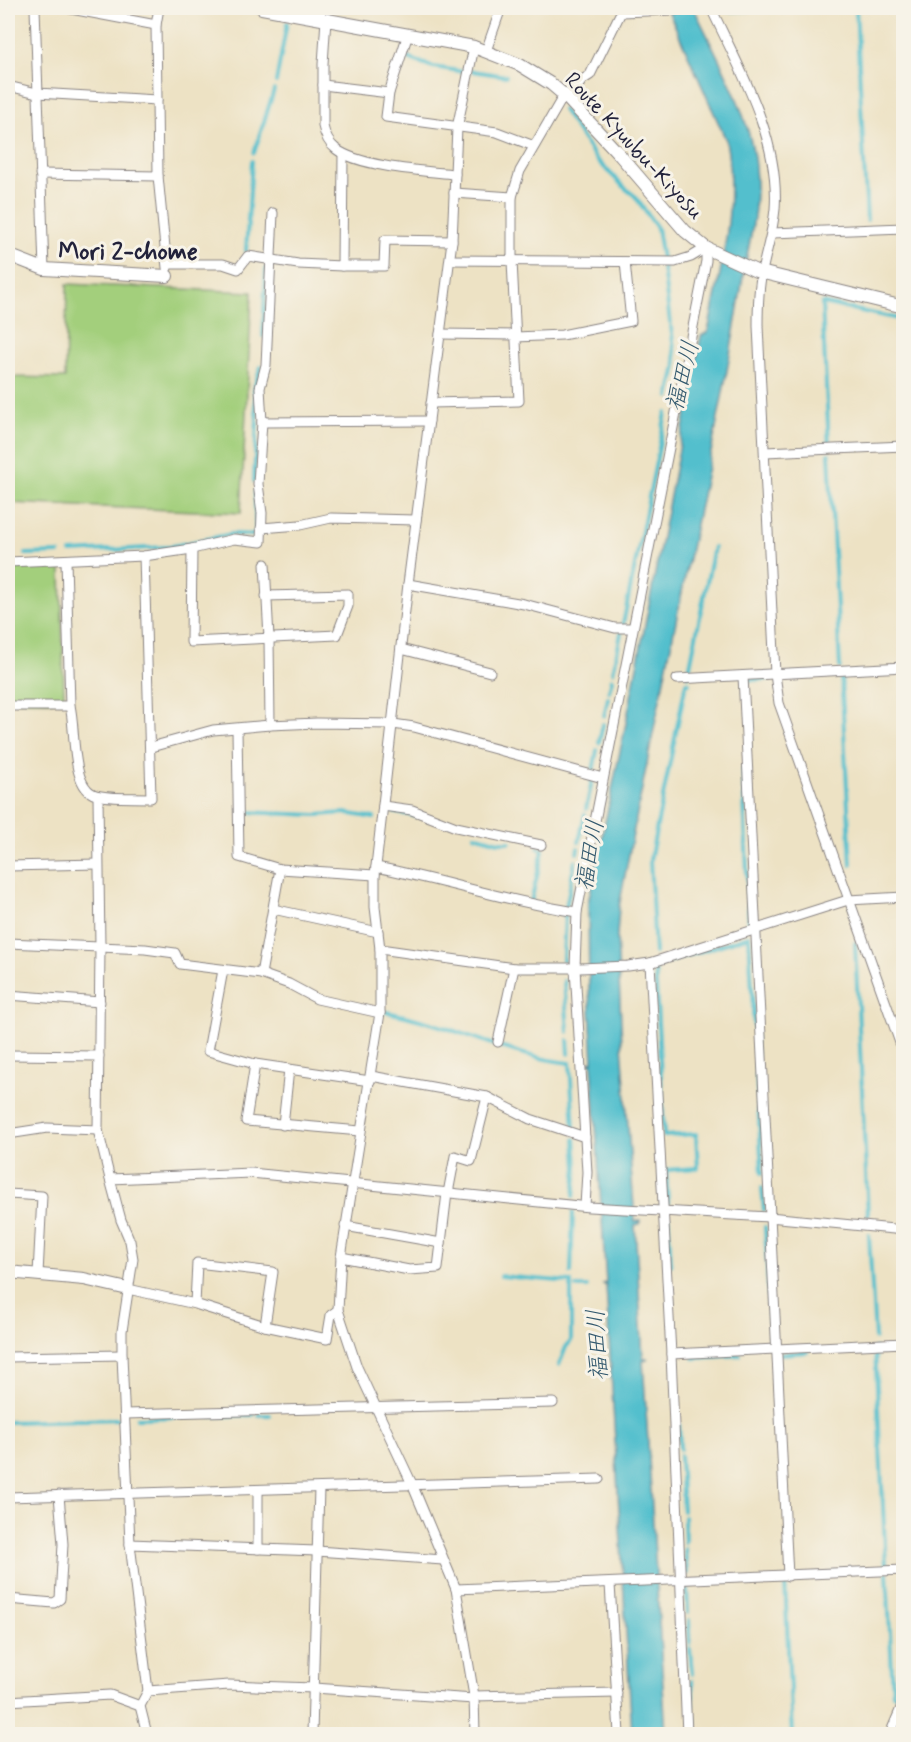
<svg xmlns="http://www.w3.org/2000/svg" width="911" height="1742" font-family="Mynerve,'Klee One',sans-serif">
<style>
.green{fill:#a3cf7b;stroke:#62785b;stroke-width:1.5}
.water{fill:#53bfcd;stroke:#3a7084;stroke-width:1.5}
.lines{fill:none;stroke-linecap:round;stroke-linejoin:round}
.stream{stroke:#53bfcd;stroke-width:4}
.street-casing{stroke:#888280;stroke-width:11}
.secondary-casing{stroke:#888280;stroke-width:14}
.street{stroke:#fff;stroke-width:9}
.secondary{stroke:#fff;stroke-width:12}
.labels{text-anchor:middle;stroke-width:6;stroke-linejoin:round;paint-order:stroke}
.street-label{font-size:22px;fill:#22223b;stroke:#f7f3e8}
.neighbourhood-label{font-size:24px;font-weight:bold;fill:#22223b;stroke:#f7f3e8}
.water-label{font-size:24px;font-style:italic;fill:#33596e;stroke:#f7f3e8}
</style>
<rect width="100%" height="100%" fill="#f7f3e8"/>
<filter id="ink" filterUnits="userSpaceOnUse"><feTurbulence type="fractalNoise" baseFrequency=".0167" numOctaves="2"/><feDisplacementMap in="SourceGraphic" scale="12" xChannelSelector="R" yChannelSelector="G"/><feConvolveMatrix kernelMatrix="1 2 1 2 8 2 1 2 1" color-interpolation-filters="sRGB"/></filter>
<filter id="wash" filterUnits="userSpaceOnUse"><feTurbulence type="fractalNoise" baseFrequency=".008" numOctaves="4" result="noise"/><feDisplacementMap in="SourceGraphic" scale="24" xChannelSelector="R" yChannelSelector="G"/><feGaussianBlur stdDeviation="1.35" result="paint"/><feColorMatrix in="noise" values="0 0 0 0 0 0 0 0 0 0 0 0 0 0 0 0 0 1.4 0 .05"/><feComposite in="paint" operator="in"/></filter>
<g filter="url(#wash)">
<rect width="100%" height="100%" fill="#ede2c4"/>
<g class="green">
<polygon points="67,284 252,292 241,513 8,503 8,377 65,378"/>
<polygon points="57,566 61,569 64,697 61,701 13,701 8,696 12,572 15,567"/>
</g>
<path class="water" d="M 667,8 L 694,8 C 716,55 751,115 755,167 C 759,208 750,238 743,277 C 735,328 726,378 716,428 C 683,588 649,747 619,907 L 617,935 L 622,1045 L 635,1221 L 640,1221 L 640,1224 L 635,1225 L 643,1358 L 647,1358 L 647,1360 L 643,1361 L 666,1734 L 632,1734 L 606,1286 L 603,1284 L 606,1283 L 592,1065 L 589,1062 L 593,1062 L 589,991 L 588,903 L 626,723 L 701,336 L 708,332 C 721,266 738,207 726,140 Z"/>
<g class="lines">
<g class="stream">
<polyline points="810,8 817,8"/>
<polyline points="856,8 867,220"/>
<polyline points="727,11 803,8"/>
<polyline points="405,57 433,67 465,72"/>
<polyline points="472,71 506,76"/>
<polyline points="276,82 287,23"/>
<polyline points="563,110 597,160 626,189 635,196 657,228 662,259"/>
<polyline points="254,153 274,90"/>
<polyline points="246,251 252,161"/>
<polyline points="663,267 670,322"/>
<polyline points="263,336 266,268"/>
<polyline points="669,397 676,366 671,326"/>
<polyline points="829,447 822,303 904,320"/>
<polyline points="829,454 840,667"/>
<polyline points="254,481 257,420 254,388 261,367"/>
<polyline points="71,552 168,547 232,534 256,535 255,492"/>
<polyline points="26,554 59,553"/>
<polyline points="623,624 666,413"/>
<polyline points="613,672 621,633"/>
<polyline points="841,674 851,865"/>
<polyline points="688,676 714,547"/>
<polyline points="747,680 768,679"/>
<polyline points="609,691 612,679"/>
<polyline points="604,716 608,698"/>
<polyline points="599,743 603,724"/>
<polyline points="743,769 749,927"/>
<polyline points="593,771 597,750"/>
<polyline points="586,809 592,780"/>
<polyline points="244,812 317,815 345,813 374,818"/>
<polyline points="394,812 417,816"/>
<polyline points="474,835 499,842 510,842"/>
<polyline points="579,842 585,814"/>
<polyline points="577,853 578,848"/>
<polyline points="531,902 543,850 538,848"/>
<polyline points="566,907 575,861"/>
<polyline points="855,943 868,1215"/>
<polyline points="655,953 650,860 686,683 689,683"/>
<polyline points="563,960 565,915"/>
<polyline points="564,981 568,1032"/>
<path d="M 386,1012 C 449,1023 506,1056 570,1063"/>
<polyline points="568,1040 569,1054"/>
<polyline points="570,1063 574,1130"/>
<polyline points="762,1188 764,1210"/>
<polyline points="574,1196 577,1167 575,1139"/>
<polyline points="668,1203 666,1170 698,1168 696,1134 664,1136 655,966 749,936 762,1173"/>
<polyline points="668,1217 671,1265"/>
<polyline points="765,1227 771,1344"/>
<polyline points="869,1235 875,1338"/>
<polyline points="571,1273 573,1213"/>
<polyline points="501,1276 571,1282 571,1341 566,1347 559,1365"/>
<polyline points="576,1287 587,1287"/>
<polyline points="875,1348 886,1566"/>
<polyline points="780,1354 807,1352"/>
<polyline points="694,1358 740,1355"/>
<polyline points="259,1415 270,1415"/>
<polyline points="137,1418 253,1415"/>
<polyline points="8,1422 119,1419"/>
<polyline points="679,1425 680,1449"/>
<polyline points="680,1456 683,1511"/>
<polyline points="684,1517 685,1542"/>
<polyline points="685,1549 687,1573"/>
<polyline points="887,1573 893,1694 895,1695"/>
<polyline points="785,1580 792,1734"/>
<polyline points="687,1588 688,1613"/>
<polyline points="689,1620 690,1643"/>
<polyline points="690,1649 692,1674"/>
<polyline points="692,1681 693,1706"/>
<polyline points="694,1717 695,1734"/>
</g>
</g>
</g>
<g filter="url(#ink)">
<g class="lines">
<defs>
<g id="street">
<polyline points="35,8 44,269"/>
<polyline points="66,8 156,25"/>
<polyline points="159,8 156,25 158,176 167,268"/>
<path d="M 711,8 C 740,70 780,138 775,209 C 773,231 766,251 762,272 C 758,290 758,308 758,326 L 775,674 L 779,703 L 904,1054"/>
<polyline points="621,12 727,8"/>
<polyline points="319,18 322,8"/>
<path d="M 326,19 L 323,64 L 323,126 C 325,136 328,143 336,149 C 359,167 425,171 455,174"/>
<polyline points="408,34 389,93 386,117 497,132 534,146"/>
<polyline points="474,47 457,128 452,241 408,584 375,875 375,907 380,949 380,1013 341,1257 338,1310 357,1367 412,1484 456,1589 474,1696 475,1734"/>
<polyline points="486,51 501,8"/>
<polyline points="323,85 389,93"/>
<polyline points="8,86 37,93 157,100"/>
<polyline points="40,174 158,176"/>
<polyline points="454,193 512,197"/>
<polyline points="772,233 904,228"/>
<polyline points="450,260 675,262 691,257 706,248"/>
<polyline points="168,264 223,264 238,269 248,256 298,264 342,266 343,154"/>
<polyline points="342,266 384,266 385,240 452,241"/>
<polyline points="440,334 516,335"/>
<polyline points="516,337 562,335 631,321 625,262"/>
<polyline points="431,403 519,401 512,261 512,197 520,171 564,95 573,93 582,80 590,75 623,8"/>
<polyline points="262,422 429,421"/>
<polyline points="765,452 904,446"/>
<polyline points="261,528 300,525 331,518 416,520"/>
<polyline points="192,549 191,642 337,635 348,606 348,594 266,596"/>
<path d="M 66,560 L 70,706 C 76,728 70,788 96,795 C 112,799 134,797 151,798 L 144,556"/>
<polyline points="8,562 144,556 192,549 234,539 261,542 262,513 258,484 262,422 260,388 266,365 273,213"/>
<polyline points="265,564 269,638 270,725"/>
<polyline points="408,584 524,604 615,628 632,628"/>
<polyline points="401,649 490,672"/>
<polyline points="743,676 788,1576"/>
<polyline points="677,679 904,667"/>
<polyline points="8,706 70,706"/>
<polyline points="237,729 239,857 280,869 375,875"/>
<polyline points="151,747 213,730 270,725 317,723 393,724 414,727 603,778"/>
<polyline points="98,796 100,947 98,1130 110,1179 251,1173 589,1207 769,1217 904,1230"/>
<polyline points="383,806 412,810 456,827 541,845"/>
<polyline points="8,866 98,864"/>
<path d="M 376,867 C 443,880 509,902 577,912"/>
<polyline points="273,909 378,932"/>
<polyline points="8,943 145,949 175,953 180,964 261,974 289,984 317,999 380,1013"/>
<polyline points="380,949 514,968 580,968 628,966 650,963 848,900 904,897"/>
<polyline points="650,963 671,1354 687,1734"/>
<polyline points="223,970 208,1051 255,1064 370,1081"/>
<polyline points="261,974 280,869"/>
<polyline points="8,995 100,1002"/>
<polyline points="498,1042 514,968"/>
<polyline points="8,1055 99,1056"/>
<polyline points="255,1064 246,1121 360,1131"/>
<polyline points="371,1076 487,1097 471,1161 455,1156 448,1193"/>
<polyline points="487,1097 530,1119 585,1137"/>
<polyline points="283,1125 289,1069"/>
<polyline points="8,1134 47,1128 98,1130"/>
<polyline points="110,1179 121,1220 130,1241 133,1259 122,1331 122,1355 130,1544 148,1691"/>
<polyline points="8,1194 42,1196 38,1274"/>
<polyline points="585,1206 587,1172 575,968 577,912 706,261 706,248"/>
<polyline points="345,1226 441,1243"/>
<polyline points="341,1257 409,1270 438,1268 447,1193"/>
<polyline points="128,1289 195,1304 265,1326 327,1339 331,1315 338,1310"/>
<polyline points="195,1304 197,1263 273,1272 265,1326"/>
<polyline points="671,1354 904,1343"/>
<polyline points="8,1357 122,1355"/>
<polyline points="125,1414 553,1403"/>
<polyline points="8,1497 599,1479"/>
<polyline points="130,1544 317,1551 443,1560"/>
<polyline points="258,1549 258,1490"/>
<polyline points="610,1584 619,1734"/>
<polyline points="456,1589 904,1570"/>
<polyline points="8,1599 54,1603 60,1599 63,1544 59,1495"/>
<polyline points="474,1696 617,1693"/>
<polyline points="8,1701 110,1695 140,1706"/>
<polyline points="147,1734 140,1706 148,1691 229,1685 314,1688 474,1699"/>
<polyline points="312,1734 319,1488"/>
<polyline points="890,1734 904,1701"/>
</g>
<g id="secondary">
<polyline points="262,8 474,47 520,65 551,84 564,95 618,153 685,231 706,248 756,271 904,307"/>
<polyline points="8,255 44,269 167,276"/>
<polyline points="8,1272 84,1279 128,1289"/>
</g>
</defs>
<use href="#street" class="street-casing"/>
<use href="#secondary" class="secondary-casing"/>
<use href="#street" class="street"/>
<use href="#secondary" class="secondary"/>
</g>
</g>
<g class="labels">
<g class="street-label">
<text transform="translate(635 145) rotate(47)" y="8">Route Kyuubu-Kiyosu</text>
</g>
<g class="neighbourhood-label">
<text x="128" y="259">Mori 2-chome</text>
</g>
<g class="water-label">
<text transform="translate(682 376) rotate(-76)" y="8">福田川</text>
<text transform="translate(589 855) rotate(-80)" y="8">福田川</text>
<text transform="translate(597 1345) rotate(-93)" y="8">福田川</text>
</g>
</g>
<rect width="911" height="1742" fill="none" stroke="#f7f3e8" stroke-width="30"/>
</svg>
